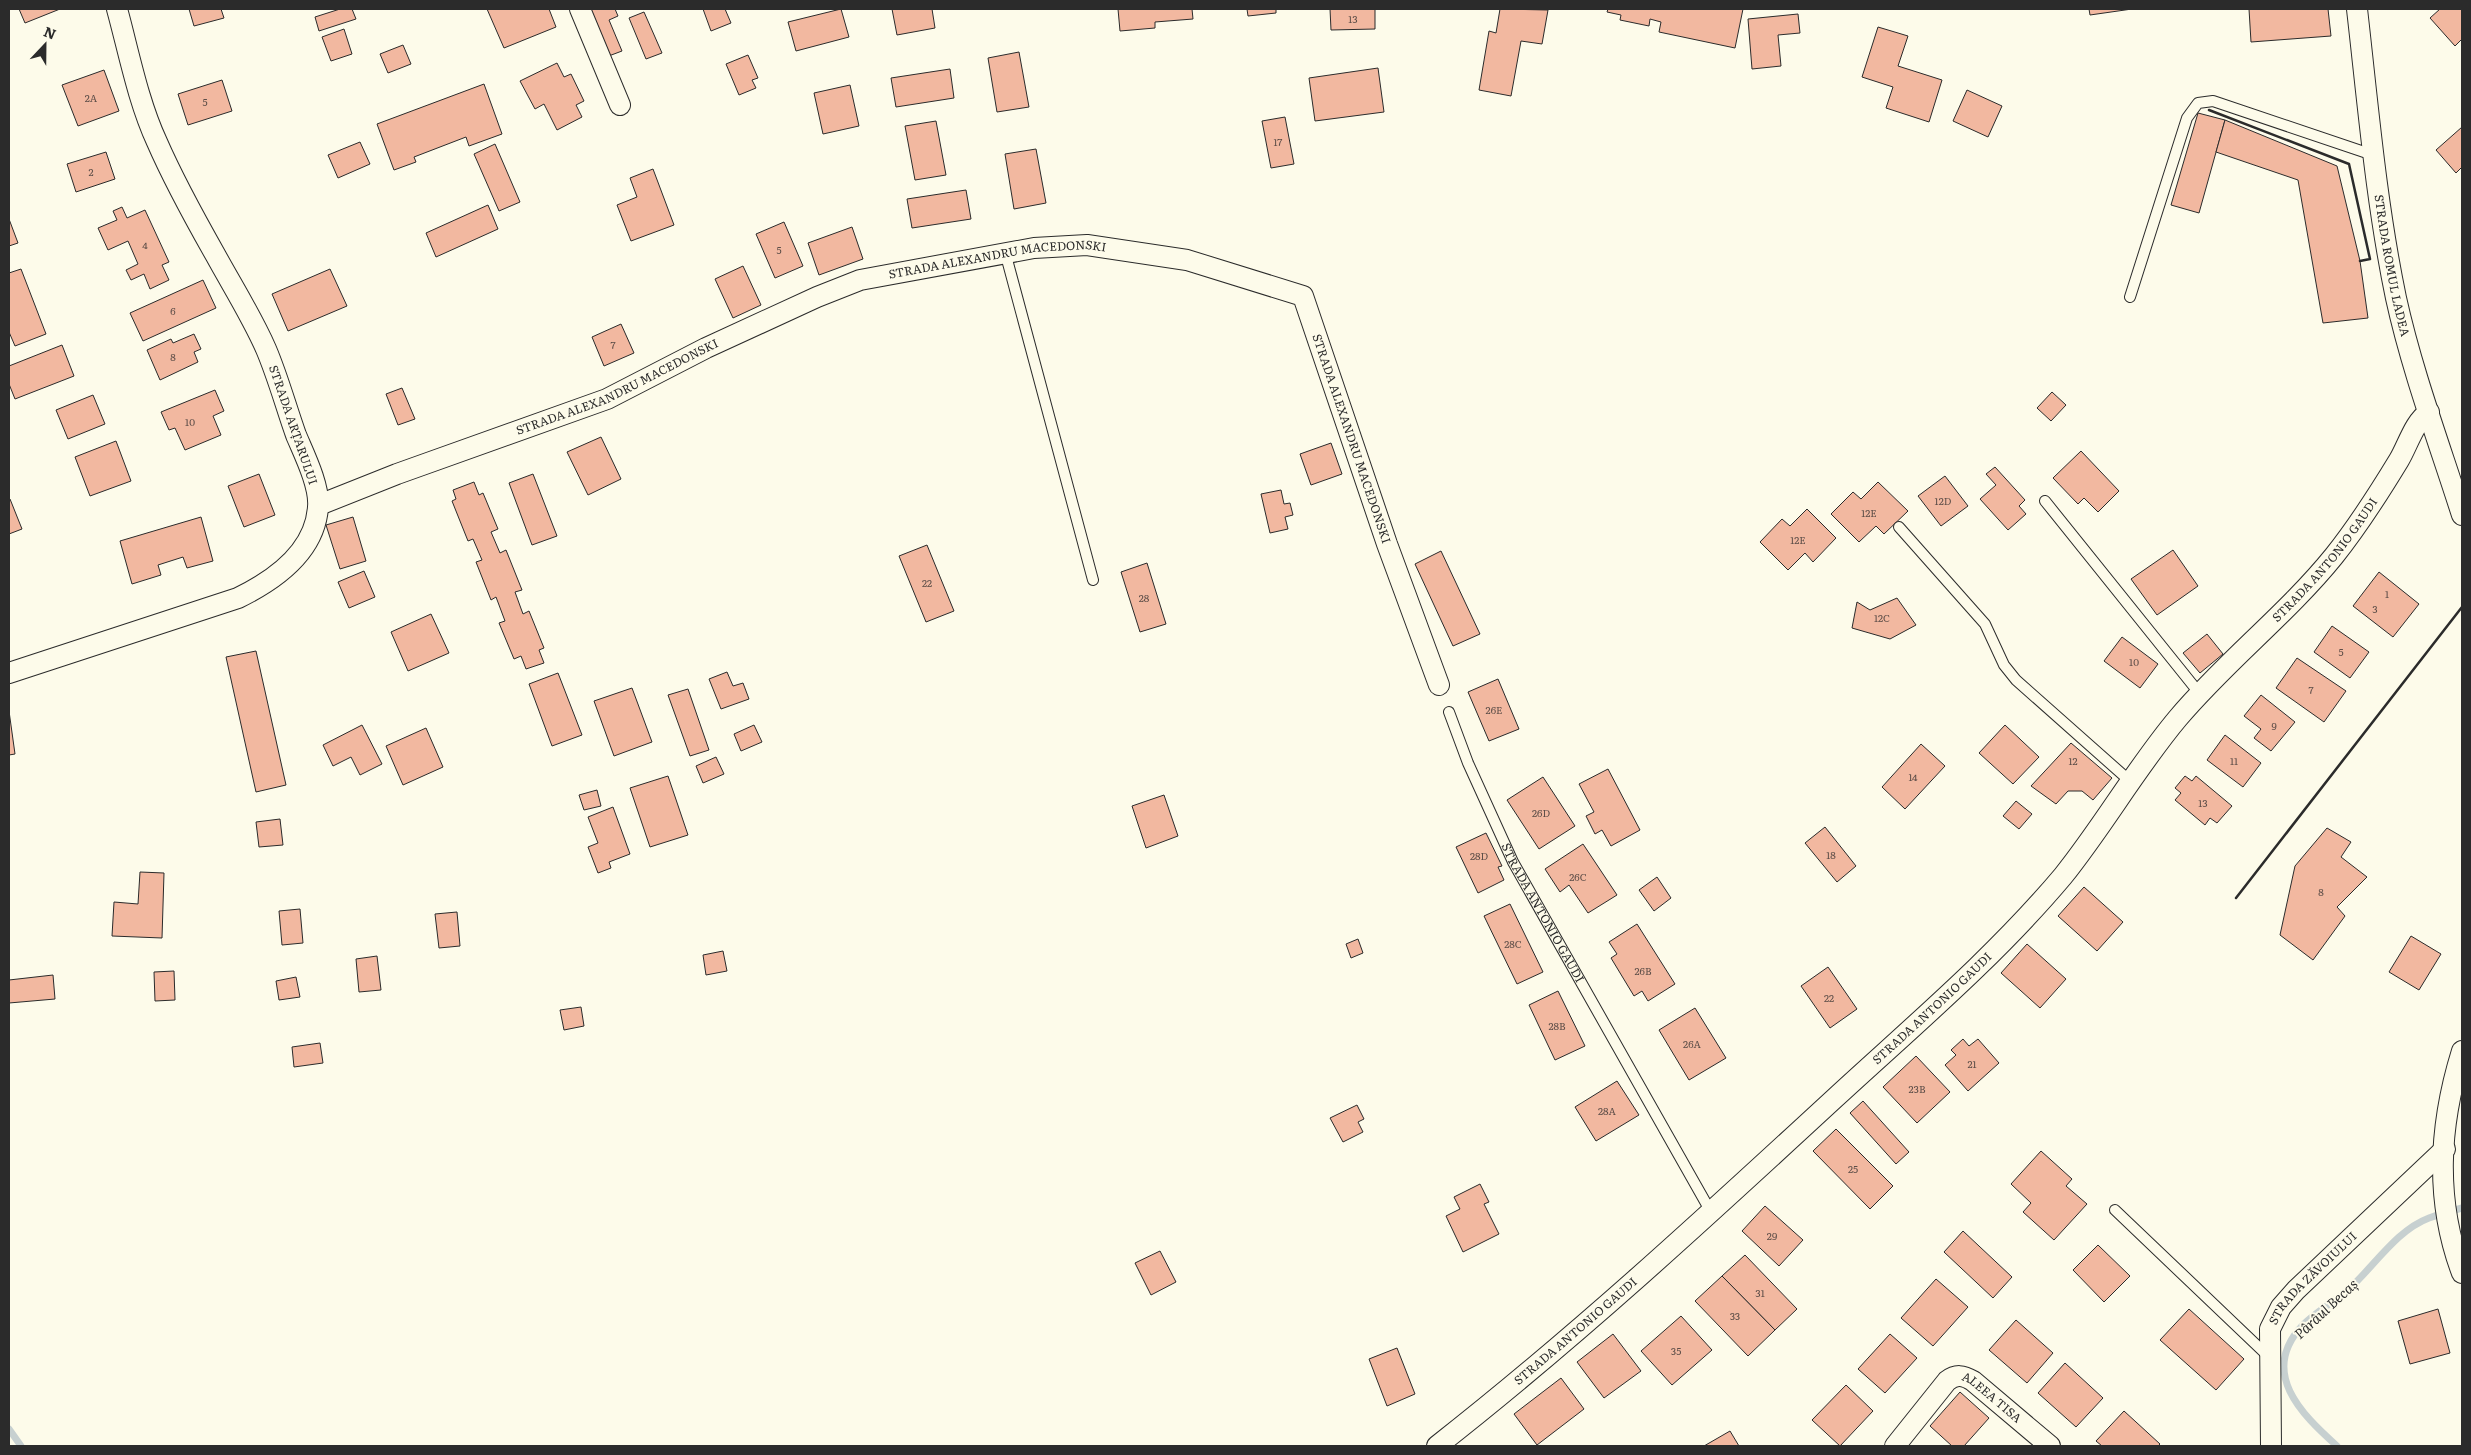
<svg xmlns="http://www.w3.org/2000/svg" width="2471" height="1455" font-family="Literata,serif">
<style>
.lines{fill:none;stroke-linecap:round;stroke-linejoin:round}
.stream{stroke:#c7d0d0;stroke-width:7}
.building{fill:#f2b8a0;stroke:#2b2b2b}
.service-casing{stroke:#2b2b2b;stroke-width:12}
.minor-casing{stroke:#2b2b2b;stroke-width:22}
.service{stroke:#fdfbea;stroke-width:10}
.minor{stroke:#fdfbea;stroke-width:20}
.wall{stroke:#2b2b2b;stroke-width:2.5}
.labels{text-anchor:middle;stroke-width:4;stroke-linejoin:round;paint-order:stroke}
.number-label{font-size:10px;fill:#5d4e48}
.street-label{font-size:12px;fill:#2b2b2b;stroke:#fdfbea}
.water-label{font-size:14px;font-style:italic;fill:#2b2b2b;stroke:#fdfbea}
</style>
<rect width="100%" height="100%" fill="#fdfbea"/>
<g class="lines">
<g class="stream">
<polyline points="9,1429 21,1446"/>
<path d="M 2337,1446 C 2301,1414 2259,1372 2302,1326 C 2316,1311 2335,1302 2350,1288 C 2375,1265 2397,1230 2429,1218 C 2440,1214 2451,1211 2462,1208"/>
</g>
</g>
<g class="building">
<polygon points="19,9 60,9 25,23"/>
<polygon points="189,9 221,9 224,18 194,26"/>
<polygon points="340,9 352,9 356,19 319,31 315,17"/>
<polygon points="487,9 549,9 556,27 504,48"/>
<polygon points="586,9 615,9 618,16 609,20 622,51 606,57"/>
<polygon points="703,9 725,9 731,23 711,31"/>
<polygon points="841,9 849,37 796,51 788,22"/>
<polygon points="892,9 932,9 935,28 897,35"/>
<polygon points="1118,9 1192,9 1193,19 1155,22 1155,28 1120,31"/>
<polygon points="1247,9 1276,9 1276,13 1248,16"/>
<polygon points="1330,9 1375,9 1375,29 1331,30"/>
<polygon points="1500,9 1548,10 1542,44 1521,41 1511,96 1479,90 1489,31 1496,33"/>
<polygon points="1608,9 1743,9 1735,48 1659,32 1661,22 1650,19 1649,26 1620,20 1621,15 1607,12"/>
<polygon points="2089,9 2132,9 2090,15"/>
<polygon points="2249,9 2328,9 2331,36 2251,42"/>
<polygon points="2440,9 2462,9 2462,39 2455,46 2430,18"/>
<polygon points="644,12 662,53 646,59 629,18"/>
<polygon points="1798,14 1800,33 1778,35 1781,66 1752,69 1748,19"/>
<polygon points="1878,27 1908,36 1898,66 1942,80 1929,122 1886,108 1893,87 1862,77"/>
<polygon points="344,29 352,54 331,61 322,37"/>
<polygon points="403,45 411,64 388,73 380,54"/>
<polygon points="1019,52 1029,107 997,112 988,58"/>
<polygon points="748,55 758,78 752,80 756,88 739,95 726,64"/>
<polygon points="557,63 564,77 571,74 584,101 576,105 582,117 557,130 544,104 535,109 520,81"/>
<polygon points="1378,68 1384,112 1315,121 1309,78"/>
<polygon points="950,69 954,98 896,107 891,78"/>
<polygon points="104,70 119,111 78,126 62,85"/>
<polygon points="222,80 232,111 188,125 178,94"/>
<polygon points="484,84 502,134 469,146 466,137 414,157 416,162 394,170 377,124"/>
<polygon points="850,85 859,126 823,134 814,93"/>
<polygon points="1967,90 2002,106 1988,137 1953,121"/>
<polygon points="2198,113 2225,120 2199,213 2171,205"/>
<polygon points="1285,117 1294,164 1271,168 1262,121"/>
<polygon points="2225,120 2337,166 2360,261 2368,318 2323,323 2298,180 2216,152"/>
<polygon points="936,121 946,175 915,180 905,126"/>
<polygon points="2462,127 2462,167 2456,173 2436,150"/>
<polygon points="360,142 370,164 338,178 328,155"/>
<polygon points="495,144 520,202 499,211 474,154"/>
<polygon points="1036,149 1046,203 1014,209 1005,154"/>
<polygon points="106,152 115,179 76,192 67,164"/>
<polygon points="653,169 674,225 631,241 617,205 637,197 630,178"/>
<polygon points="966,190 971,219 912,228 907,199"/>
<polygon points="488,205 498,229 436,257 426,233"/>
<polygon points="122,207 127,218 145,210 169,262 162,265 169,280 150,289 144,274 131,280 126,270 138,264 128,241 108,250 98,228 117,220 113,211"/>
<polygon points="9,219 18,243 9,246"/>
<polygon points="784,222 803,266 775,278 756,234"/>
<polygon points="852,227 863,259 819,275 808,243"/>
<polygon points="743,266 761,305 733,318 715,279"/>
<polygon points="21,269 46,334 15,346 9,332 9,273"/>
<polygon points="330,269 347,306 288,331 272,294"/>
<polygon points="203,280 216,308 143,341 130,313"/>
<polygon points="621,324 634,353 604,366 592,337"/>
<polygon points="194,334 201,349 194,352 198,362 160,380 147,350 171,339 173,343"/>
<polygon points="62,345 74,376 15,399 9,384 9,366"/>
<polygon points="402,388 415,419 398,425 386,394"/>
<polygon points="215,390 224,411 213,416 221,435 185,450 175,428 169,430 161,412"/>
<polygon points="2052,392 2066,405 2051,421 2037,408"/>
<polygon points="93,395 105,424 68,439 56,410"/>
<polygon points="601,437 621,479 588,495 567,452"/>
<polygon points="116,441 131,481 90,496 75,457"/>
<polygon points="1331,443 1342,474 1311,485 1300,454"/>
<polygon points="2081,451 2119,491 2098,512 2084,498 2078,504 2053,478"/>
<polygon points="1995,467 2025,500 2019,506 2026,514 2008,530 1980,499 1996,485 1986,474"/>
<polygon points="259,474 275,515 244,527 228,486"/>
<polygon points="533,474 557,536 532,545 509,483"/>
<polygon points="1945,476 1968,506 1941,526 1918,496"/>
<polygon points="474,482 479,495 483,493 498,529 491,532 500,553 506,550 522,590 515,592 523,614 529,611 544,648 539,650 544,663 526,669 521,656 514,659 499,623 505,621 496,597 491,600 476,562 482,560 473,539 468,541 452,501 456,499 453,490"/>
<polygon points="1878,482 1908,511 1884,534 1876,526 1859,542 1831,514 1853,492 1861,499"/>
<polygon points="1281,490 1284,504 1290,503 1293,515 1285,517 1288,529 1270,533 1261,494"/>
<polygon points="10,499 22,529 9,534 9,500"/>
<polygon points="1807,509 1836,538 1813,562 1805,553 1788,570 1760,542 1782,519 1790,526"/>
<polygon points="201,517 213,561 187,568 183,557 158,565 161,575 132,584 120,541"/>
<polygon points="353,517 366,561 340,569 326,525"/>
<polygon points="927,545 954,611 926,622 899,556"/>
<polygon points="2173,550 2198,586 2157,615 2131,579"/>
<polygon points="1441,551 1480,634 1453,646 1415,564"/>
<polygon points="1147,563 1166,624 1140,632 1121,572"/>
<polygon points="364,571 375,597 349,608 338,582"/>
<polygon points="2379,572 2419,604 2393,637 2353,606"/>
<polygon points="1897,598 1916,625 1890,639 1852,628 1857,602 1870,610"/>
<polygon points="431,614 449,653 408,671 391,632"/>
<polygon points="2332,626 2369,652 2350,678 2314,652"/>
<polygon points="2207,634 2223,654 2200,673 2183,653"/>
<polygon points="2122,637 2158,664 2140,688 2104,661"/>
<polygon points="256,651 286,785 256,792 226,657"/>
<polygon points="2297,658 2346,691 2324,722 2276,688"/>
<polygon points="727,672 733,686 743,683 749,699 721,709 709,679"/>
<polygon points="558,673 582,735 552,746 529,684"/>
<polygon points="1498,679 1519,729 1489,741 1468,692"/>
<polygon points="632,688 652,742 614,756 594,701"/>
<polygon points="688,689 709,750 690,756 668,695"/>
<polygon points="2261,695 2295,722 2271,751 2254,738 2261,729 2244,716"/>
<polygon points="9,711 15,754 9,755"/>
<polygon points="362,725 382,764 360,775 351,757 333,766 323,745"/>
<polygon points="754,725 762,742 741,751 734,734"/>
<polygon points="2005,725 2039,757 2013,784 1979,753"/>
<polygon points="426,728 443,767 403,785 386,746"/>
<polygon points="2225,735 2261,763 2243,787 2207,760"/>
<polygon points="2071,743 2112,778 2093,800 2082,791 2068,791 2056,804 2031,786"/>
<polygon points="1921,744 1945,766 1905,809 1882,787"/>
<polygon points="716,757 724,774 703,783 696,766"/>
<polygon points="1608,769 1640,830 1611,846 1602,830 1595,834 1586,816 1594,812 1579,784"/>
<polygon points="668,776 688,835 650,847 630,788"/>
<polygon points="2185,776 2192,781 2196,776 2232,806 2217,823 2210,818 2205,825 2175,800 2181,793 2175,788"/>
<polygon points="1543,777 1575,826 1539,849 1507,800"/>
<polygon points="597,790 601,806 584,810 579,795"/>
<polygon points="1164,795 1178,836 1146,848 1132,806"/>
<polygon points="2016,801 2032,814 2019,829 2003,816"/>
<polygon points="613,807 630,854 609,862 611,868 598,873 588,847 598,843 588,817"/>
<polygon points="280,819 283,845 259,847 256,822"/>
<polygon points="1825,827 1856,866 1837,882 1805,843"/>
<polygon points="2327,828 2351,842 2341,857 2367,877 2337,907 2345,916 2313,960 2280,935 2295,866"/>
<polygon points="1486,833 1502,866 1498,867 1504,880 1478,893 1456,847"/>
<polygon points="1583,844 1617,895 1588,913 1569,885 1560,892 1545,869"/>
<polygon points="140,872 164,873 162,938 112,936 114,902 138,904"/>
<polygon points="1657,877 1671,898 1654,911 1639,890"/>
<polygon points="2084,887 2123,922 2097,951 2058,916"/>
<polygon points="1510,904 1543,972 1517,984 1484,916"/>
<polygon points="300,909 303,943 282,945 279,911"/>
<polygon points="457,912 460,946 439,948 435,914"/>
<polygon points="1637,924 1675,984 1648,1001 1642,991 1634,996 1611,958 1617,954 1609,942"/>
<polygon points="2411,936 2441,954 2419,990 2389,972"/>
<polygon points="1358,939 1363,953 1351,958 1346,944"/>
<polygon points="2027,944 2066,979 2040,1008 2001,973"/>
<polygon points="723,951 727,971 706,975 703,955"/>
<polygon points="377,956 381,990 359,992 356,959"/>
<polygon points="1828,967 1857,1009 1830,1028 1801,986"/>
<polygon points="174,971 175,1000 155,1001 154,972"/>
<polygon points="53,975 55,999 9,1003 9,980"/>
<polygon points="296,977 300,997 279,1000 276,981"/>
<polygon points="1558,991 1585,1046 1555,1060 1529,1005"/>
<polygon points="581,1007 584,1026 564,1030 560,1010"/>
<polygon points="1695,1008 1726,1058 1689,1080 1659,1030"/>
<polygon points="1963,1039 1969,1046 1978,1039 1999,1063 1968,1091 1945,1065 1956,1055 1951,1050"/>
<polygon points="320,1043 323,1063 294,1067 292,1047"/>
<polygon points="1916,1056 1950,1092 1917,1123 1883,1087"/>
<polygon points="1617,1081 1639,1115 1596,1141 1575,1107"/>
<polygon points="1863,1101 1909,1152 1896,1164 1850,1113"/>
<polygon points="1357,1105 1364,1119 1358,1122 1363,1132 1343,1142 1330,1118"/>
<polygon points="1836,1129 1893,1186 1870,1209 1813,1151"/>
<polygon points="2041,1151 2072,1179 2066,1186 2087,1204 2054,1240 2023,1212 2031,1203 2011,1184"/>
<polygon points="1480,1184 1489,1202 1484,1204 1499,1234 1463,1252 1446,1216 1460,1209 1454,1197"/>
<polygon points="1765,1206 1803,1240 1779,1266 1742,1231"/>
<polygon points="1963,1231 2012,1277 1993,1298 1944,1252"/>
<polygon points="2098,1245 2130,1276 2104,1302 2073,1270"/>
<polygon points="1160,1251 1176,1282 1151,1295 1135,1263"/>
<polygon points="1745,1255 1797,1309 1775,1330 1722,1276"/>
<polygon points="1722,1276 1775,1330 1748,1356 1695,1301"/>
<polygon points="1936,1279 1968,1307 1933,1346 1901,1318"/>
<polygon points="2189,1309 2244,1359 2216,1390 2160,1340"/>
<polygon points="2438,1309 2450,1353 2410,1364 2398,1321"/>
<polygon points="1681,1316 1712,1350 1672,1385 1641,1351"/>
<polygon points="2016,1320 2053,1353 2027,1383 1989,1350"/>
<polygon points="1613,1334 1641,1371 1604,1398 1577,1362"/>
<polygon points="1890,1334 1917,1358 1885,1393 1858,1369"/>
<polygon points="1397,1348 1415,1394 1387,1406 1369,1359"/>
<polygon points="2065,1363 2103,1398 2076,1427 2038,1393"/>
<polygon points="1561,1378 1584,1409 1537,1445 1514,1414"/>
<polygon points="1846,1385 1873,1411 1840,1446 1812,1420"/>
<polygon points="1960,1392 1989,1418 1964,1446 1952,1446 1930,1426"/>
<polygon points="2124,1411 2160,1444 2158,1446 2102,1446 2096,1441"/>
<polygon points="1730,1431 1739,1446 1704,1446"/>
</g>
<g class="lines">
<defs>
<g id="service">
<polyline points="1005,252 1093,580"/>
<polyline points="2130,297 2187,118 2198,103 2213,101 2373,155"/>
<polyline points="2045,501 2200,694"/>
<polyline points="1899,527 1985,624 2004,665 2016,680 2131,782"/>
<path id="s1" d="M 1449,712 L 1468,763 L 1513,862 L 1711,1212"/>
<polyline points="2115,1210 2268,1356"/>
</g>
<g id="minor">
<polyline points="580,9 620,105"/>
<path id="s2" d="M 2357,9 C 2368,105 2376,202 2396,298 C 2412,371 2439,443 2462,515"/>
<path id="s3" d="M 319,505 L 397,474 L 607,399 L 706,348 L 817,297 L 860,280 L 1034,248 L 1087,245 L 1187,260 L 1303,296 L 1387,544 L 1439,685"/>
<path d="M 9,673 L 238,598 C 275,580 315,552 318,507 C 320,486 304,454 296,435 C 286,407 278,377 266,349 C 252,317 233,287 216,256 C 195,219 174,181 157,142 C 138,101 129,53 117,9"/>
<path d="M 2462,1051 C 2439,1125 2434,1199 2462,1273"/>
<path id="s4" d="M 1437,1446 C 1575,1338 1705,1218 1835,1098 C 1912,1027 1995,957 2063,876 C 2104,825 2136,768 2178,718 C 2226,661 2288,613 2334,556 C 2358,526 2379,493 2399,460 C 2408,445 2414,422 2429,412"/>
<path id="s5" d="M 1895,1446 L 1947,1381 C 1956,1374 1963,1375 1973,1381 L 2050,1446"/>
<path id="s6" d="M 2271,1446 L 2270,1329 L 2281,1307 L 2296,1290 L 2445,1149"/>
</g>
</defs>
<use href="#service" class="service-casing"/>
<use href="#minor" class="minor-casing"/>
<use href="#service" class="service"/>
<use href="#minor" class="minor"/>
<g class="wall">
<polyline points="2209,110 2349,164 2370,259 2360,261"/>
<polyline points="2236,898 2462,607"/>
</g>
</g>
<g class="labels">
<g class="number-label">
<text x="1353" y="23">13</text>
<text x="91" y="102">2A</text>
<text x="205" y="106">5</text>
<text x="1278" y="146">17</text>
<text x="91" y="176">2</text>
<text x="145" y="249">4</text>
<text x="779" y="254">5</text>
<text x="173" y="315">6</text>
<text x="613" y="349">7</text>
<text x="173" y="361">8</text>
<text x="190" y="426">10</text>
<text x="1943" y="505">12D</text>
<text x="1869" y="517">12E</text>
<text x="1798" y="544">12E</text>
<text x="927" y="587">22</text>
<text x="2387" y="598">1</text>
<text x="1144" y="602">28</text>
<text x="2375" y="613">3</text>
<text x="1882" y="622">12C</text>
<text x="2341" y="656">5</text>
<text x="2134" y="666">10</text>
<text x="2311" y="694">7</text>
<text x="1494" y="714">26E</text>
<text x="2274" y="730">9</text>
<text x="2073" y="765">12</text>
<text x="2234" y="765">11</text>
<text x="1913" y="781">14</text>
<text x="2203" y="807">13</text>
<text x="1541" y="817">26D</text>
<text x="1831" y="859">18</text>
<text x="1479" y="860">28D</text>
<text x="1578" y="881">26C</text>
<text x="2321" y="896">8</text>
<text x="1513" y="948">28C</text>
<text x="1643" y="975">26B</text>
<text x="1829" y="1002">22</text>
<text x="1557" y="1030">28B</text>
<text x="1692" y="1048">26A</text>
<text x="1972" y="1068">21</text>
<text x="1917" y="1093">23B</text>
<text x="1607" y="1115">28A</text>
<text x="1853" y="1173">25</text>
<text x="1772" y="1240">29</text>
<text x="1760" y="1297">31</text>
<text x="1735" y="1320">33</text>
<text x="1676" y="1355">35</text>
</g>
<g class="street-label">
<text dy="4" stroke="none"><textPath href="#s3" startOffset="726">STRADA ALEXANDRU MACEDONSKI</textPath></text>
<text dy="4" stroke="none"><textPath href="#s2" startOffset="259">STRADA ROMUL LADEA</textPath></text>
<text dy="4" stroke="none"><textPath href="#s3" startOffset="321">STRADA ALEXANDRU MACEDONSKI</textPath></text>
<text transform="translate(293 425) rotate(71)" y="4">STRADA ARȚARULUI</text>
<text dy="4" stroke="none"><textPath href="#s3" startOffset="1190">STRADA ALEXANDRU MACEDONSKI</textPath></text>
<text dy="4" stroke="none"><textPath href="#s4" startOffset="1259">STRADA ANTONIO GAUDI</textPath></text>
<text dy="4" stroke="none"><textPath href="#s1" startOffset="222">STRADA ANTONIO GAUDI</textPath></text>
<text dy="4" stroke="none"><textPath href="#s4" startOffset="661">STRADA ANTONIO GAUDI</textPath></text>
<text dy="4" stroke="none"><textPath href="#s6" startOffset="184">STRADA ZĂVOIULUI</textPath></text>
<text dy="4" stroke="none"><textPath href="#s4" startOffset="180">STRADA ANTONIO GAUDI</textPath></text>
<text dy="4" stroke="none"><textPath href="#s5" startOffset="136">ALEEA TISA</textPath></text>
</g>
<g class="water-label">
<text transform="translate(2326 1309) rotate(-43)" y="5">Pârâul Becaș</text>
</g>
</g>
<rect width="2471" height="1455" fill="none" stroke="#2b2b2b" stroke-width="20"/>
<g transform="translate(45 45) rotate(22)" stroke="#fdfbea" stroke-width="4" paint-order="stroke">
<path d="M0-4L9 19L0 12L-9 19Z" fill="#2b2b2b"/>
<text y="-8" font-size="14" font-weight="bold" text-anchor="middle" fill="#2b2b2b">N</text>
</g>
</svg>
